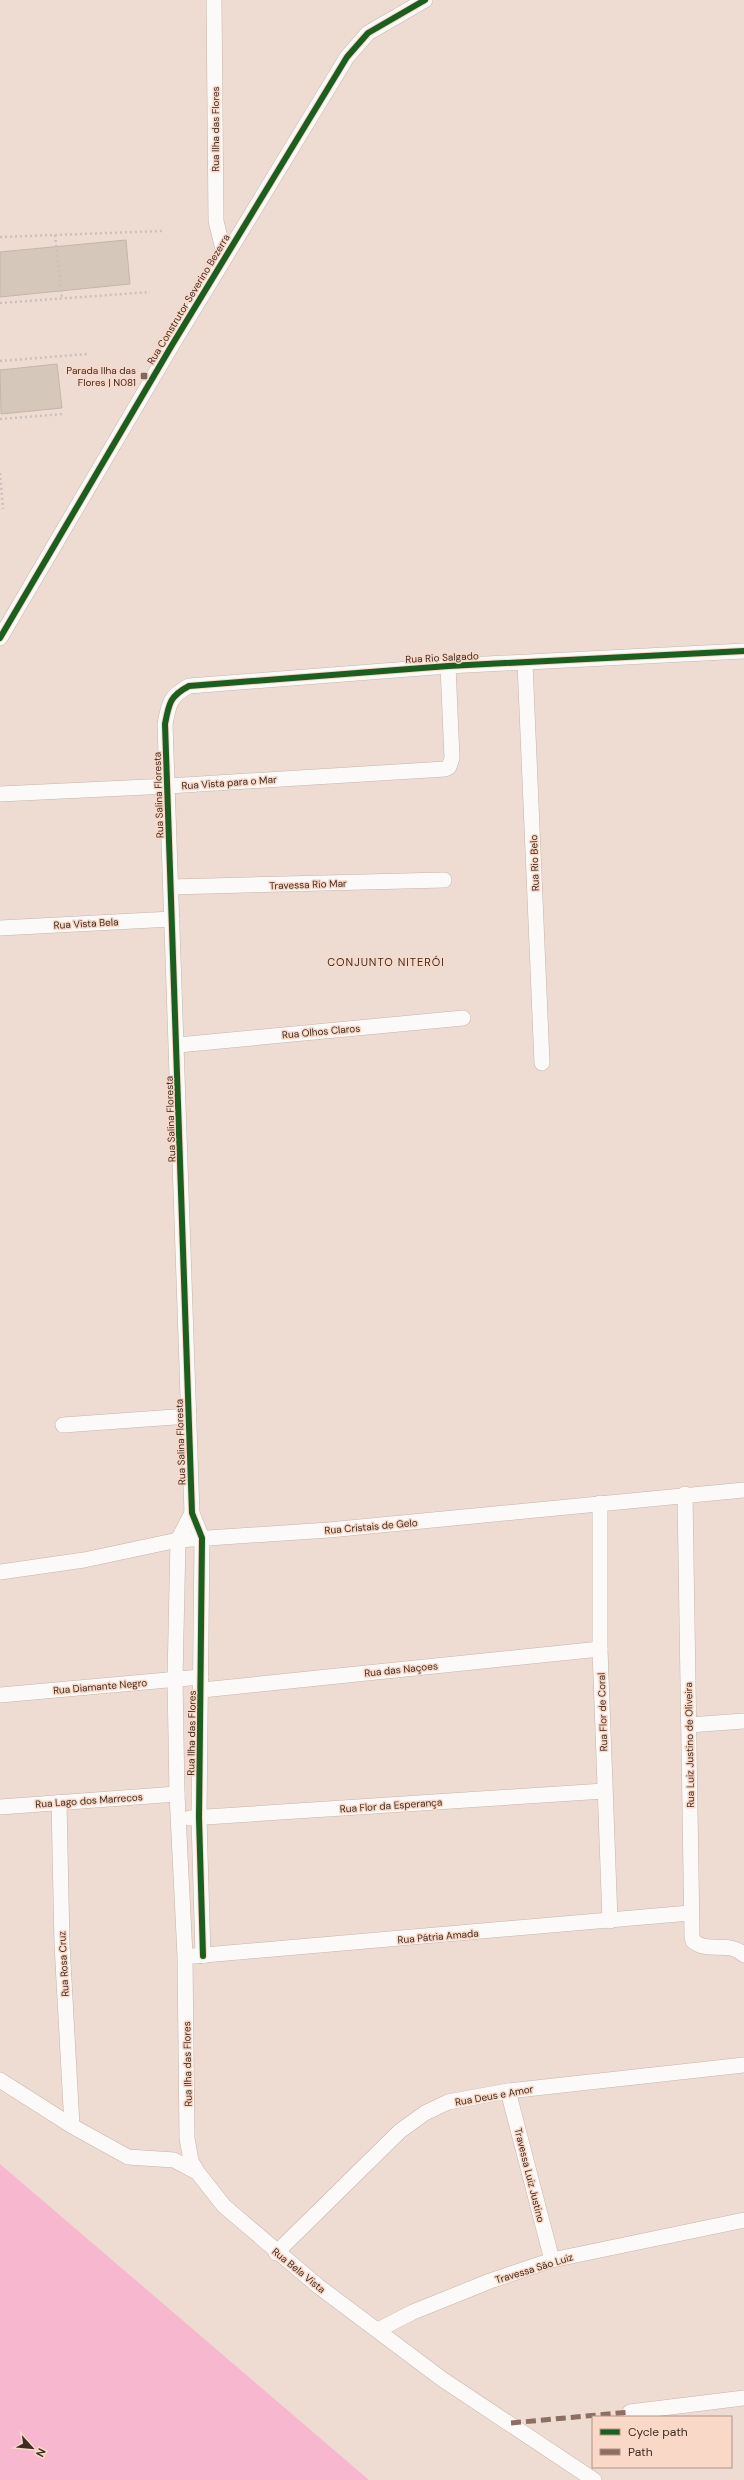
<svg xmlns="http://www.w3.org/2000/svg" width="744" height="2480" font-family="'DM Sans',sans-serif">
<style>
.green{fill:#f6b7cf}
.building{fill:#d6c7bb;stroke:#c4b5a9}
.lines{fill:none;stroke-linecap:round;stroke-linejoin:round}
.street-casing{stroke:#c6b4ab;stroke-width:16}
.path{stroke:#c9c0be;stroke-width:2.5;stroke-dasharray:2 3;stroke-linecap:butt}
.street{stroke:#fcfaf8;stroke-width:15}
.quiet{stroke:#8d6e63;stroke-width:5;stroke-dasharray:10 5;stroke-linecap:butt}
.cycleway-casing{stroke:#f9d8c8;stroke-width:8}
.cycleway{stroke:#1b5e20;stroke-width:6}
.poi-dot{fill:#7c695f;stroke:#f9d8c8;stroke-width:1.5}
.labels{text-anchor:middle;stroke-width:3;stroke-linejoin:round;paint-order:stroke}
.street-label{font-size:10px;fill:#3f2b20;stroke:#f9d8c8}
.poi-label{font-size:10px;fill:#3f2b20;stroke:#f9d8c8;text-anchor:end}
.neighbourhood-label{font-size:11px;letter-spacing:1px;fill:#3f2b20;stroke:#f9d8c8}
</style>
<rect width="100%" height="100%" fill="#eedcd3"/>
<polygon class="green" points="0,2164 369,2480 0,2480"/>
<g class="building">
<polygon points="126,240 130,284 0,297 0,252"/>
<polygon points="57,364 62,408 1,414 0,370"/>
</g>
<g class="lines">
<defs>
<g id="street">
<polyline points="214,0 216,221 225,257"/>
<polyline points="0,638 172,345 347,57 368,33 425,0"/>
<polyline points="525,663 542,1063"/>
<polyline points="0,794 168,786 445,769 449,767 452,758 448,666"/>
<polyline points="171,887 444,880"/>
<polyline points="0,928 172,919"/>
<polyline points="178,1045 463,1018"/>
<polyline points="63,1425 189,1416"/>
<path d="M 685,1494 L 692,1936 L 693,1941 C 708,1954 730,1940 744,1955"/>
<polyline points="600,1503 600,1649 610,1921"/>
<polyline points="192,1513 178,1540 175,1679 177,1794 185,1956 187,2138 191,2161 198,2173"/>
<polyline points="0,1572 84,1560 178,1540 329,1530 744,1490"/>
<polyline points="202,1690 600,1649"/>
<polyline points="0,1695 201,1677"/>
<polyline points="689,1725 744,1721"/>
<polyline points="59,1802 62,1944 72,2126"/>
<polyline points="0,1807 177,1794"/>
<polyline points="190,1818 604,1791"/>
<polyline points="193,1956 690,1913"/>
<path d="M 203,1956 L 199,1818 L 202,1538 L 192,1513 L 165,724 C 169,703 170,696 189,686 L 448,666 L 744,651"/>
<polyline points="0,2080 72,2126 128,2157 174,2160 198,2173 224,2206 318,2286 442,2379 594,2480"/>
<polyline points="508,2091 552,2260"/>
<polyline points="276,2253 400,2131 425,2113 448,2102 508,2091 744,2065"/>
<polyline points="378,2330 413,2312 490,2281 552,2260 744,2220"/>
<polyline points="630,2412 744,2398"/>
</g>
</defs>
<use href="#street" class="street-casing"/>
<g class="path">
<polyline points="55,235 62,298"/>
<polyline points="0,237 162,231"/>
<polyline points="0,303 150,292"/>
<polyline points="0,361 87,354"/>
<polyline points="0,419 63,414"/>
<polyline points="0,473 3,509"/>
</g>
<use href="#street" class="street"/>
<polyline class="quiet" points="511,2423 630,2412"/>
<defs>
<g id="cycleway">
<polyline points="0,638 172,345 347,57 368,33 425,0"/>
<path d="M 203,1956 L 199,1818 L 202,1538 L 192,1513 L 165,724 C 169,703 170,696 189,686 L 448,666 L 744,651"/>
</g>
</defs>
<use href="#cycleway" class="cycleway-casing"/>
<use href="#cycleway" class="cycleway"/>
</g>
<rect class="poi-dot" x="140" y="372" width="8" height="8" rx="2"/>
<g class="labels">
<g class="street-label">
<text transform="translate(215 129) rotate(-90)" y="4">Rua Ilha das Flores</text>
<text transform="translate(188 299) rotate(-59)" y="4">Rua Construtor Severino Bezerra</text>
<text transform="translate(442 657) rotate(-3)" y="4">Rua Rio Salgado</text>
<text transform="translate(229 782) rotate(-4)" y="4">Rua Vista para o Mar</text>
<text transform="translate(158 795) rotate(-92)" y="4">Rua Salina Floresta</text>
<text transform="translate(534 863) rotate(-92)" y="4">Rua Rio Belo</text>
<text transform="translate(308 884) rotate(-2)" y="4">Travessa Rio Mar</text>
<text transform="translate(86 923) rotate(-3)" y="4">Rua Vista Bela</text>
<text transform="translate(321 1031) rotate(-5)" y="4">Rua Olhos Claros</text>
<text transform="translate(170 1119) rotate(-92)" y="4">Rua Salina Floresta</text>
<text transform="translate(180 1442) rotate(-92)" y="4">Rua Salina Floresta</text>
<text transform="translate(371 1526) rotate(-5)" y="4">Rua Cristais de Gelo</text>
<text transform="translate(401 1669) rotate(-6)" y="4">Rua das Naçoes</text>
<text transform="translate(100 1686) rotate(-5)" y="4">Rua Diamante Negro</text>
<text transform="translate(602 1712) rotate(-92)" y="4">Rua Flor de Coral</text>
<text transform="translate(191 1733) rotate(-89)" y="4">Rua Ilha das Flores</text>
<text transform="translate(689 1745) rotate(-91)" y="4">Rua Luiz Justino de Oliveira</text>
<text transform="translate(89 1800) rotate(-4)" y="4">Rua Lago dos Marrecos</text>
<text transform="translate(391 1805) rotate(-4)" y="4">Rua Flor da Esperança</text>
<text transform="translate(438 1936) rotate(-5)" y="4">Rua Pátria Amada</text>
<text transform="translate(63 1964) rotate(-93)" y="4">Rua Rosa Cruz</text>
<text transform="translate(187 2064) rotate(-91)" y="4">Rua Ilha das Flores</text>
<text transform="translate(494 2095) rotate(-10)" y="4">Rua Deus e Amor</text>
<text transform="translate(530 2175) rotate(76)" y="4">Travessa Luiz Justino</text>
<text transform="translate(534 2268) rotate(-17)" y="4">Travessa São Luiz</text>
<text transform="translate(299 2270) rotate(39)" y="4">Rua Bela Vista</text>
</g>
<g class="poi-label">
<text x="136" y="374">Parada Ilha das<tspan x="136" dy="12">Flores | N081</tspan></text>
</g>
<g class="neighbourhood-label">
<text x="386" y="966">CONJUNTO NITERÓI</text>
</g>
</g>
<rect x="592" y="2416" width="140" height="52" fill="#f9d8c8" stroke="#af9385"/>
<rect x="600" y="2429" width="20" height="6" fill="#1b5e20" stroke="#af9385"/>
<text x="628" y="2436" font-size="12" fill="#3f2b20">Cycle path</text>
<rect x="600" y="2449" width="20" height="6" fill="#8d6e63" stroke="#af9385"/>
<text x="628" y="2456" font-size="12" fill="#3f2b20">Path</text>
<g transform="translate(32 2448) rotate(117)" stroke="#f9d8c8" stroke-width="3" paint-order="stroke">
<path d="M0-3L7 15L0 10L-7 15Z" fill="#3f2b20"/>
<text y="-6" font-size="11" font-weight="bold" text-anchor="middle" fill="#3f2b20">N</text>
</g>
</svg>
